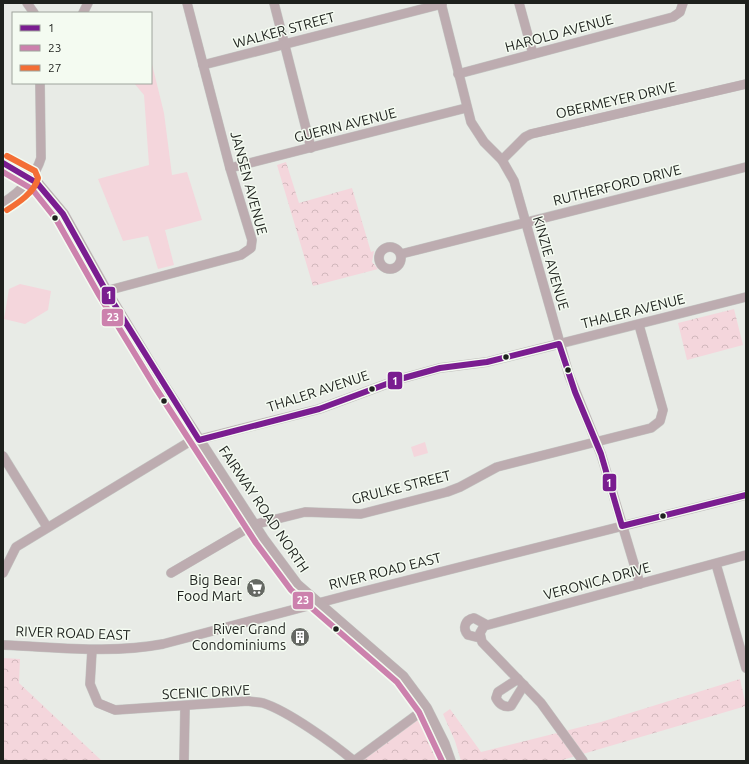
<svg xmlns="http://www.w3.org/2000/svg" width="749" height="764" font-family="Ubuntu,sans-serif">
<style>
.green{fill:#f4d6dc}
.park{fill:url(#park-crowns)}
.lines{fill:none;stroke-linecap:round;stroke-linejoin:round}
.minor-casing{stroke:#c4c6c3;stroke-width:10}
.major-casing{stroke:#c4c6c3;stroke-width:12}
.minor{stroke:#bdacb0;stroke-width:9}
.major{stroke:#bcadb0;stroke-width:11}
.bus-1-casing{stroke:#f4fbf1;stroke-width:9}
.bus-2-casing{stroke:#f4fbf1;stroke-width:9}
.bus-3-casing{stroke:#f4fbf1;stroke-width:9}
.bus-1{stroke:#7a1d90;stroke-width:6}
.bus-2{stroke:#cc81ad;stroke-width:6}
.bus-3{stroke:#f46e35;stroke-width:6}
.bus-dot{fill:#1e211d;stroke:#f4fbf1;stroke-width:1.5}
.labels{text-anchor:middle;stroke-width:3;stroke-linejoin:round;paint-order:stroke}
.street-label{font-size:14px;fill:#1e211d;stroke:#f4fbf1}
.poi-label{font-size:14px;fill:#1e211d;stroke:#f4fbf1;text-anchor:end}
.line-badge{stroke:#f4fbf1;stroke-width:1.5}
.badge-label{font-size:11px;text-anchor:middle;font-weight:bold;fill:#fff}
</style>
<defs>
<pattern id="park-crowns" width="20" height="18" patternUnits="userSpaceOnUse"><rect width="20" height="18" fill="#f4d6dc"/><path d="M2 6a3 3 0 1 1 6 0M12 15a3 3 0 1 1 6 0" fill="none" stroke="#d1b7bc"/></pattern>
</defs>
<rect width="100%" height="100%" fill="#e8ebe6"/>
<g class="green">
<polygon points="151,60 164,113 172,175 187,172 202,220 165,230 174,265 158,269 148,236 123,241 98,179 149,165 144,95 134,83 151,83"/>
<polygon points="20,284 51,291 48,310 25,324 4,319 9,289"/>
<polygon points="425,442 428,453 414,457 411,447"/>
</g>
<g class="park">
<polygon points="286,162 299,203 352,188 371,252 374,251 372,262 378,269 313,286 277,165"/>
<polygon points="734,309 743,345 687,360 678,323"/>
<polygon points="3,658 20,659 19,683 102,761 3,761"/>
<polygon points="740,679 746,706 559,761 461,761 455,741 443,714 450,709 481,752 601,722"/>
<polygon points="423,715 441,761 360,761"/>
</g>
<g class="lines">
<defs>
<g id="minor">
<polyline points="27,3 34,13"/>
<polyline points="274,3 311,148"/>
<polyline points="441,3 471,122 484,142 502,160 514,181 569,375 601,454 640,584"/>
<polyline points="519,3 533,54"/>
<polyline points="83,13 88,3"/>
<polyline points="203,65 442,4"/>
<polyline points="458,74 673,17 680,12 683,3"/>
<polyline points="502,160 525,137 531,134 746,84"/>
<polyline points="230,168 466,108"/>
<path d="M 3,203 C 20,192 35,178 41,158 L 40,83"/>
<circle cx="390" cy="258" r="11"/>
<polyline points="401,254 746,167"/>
<polyline points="106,291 241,255 251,248 252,240 230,168 187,3"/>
<polyline points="3,456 47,527"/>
<polyline points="716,564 746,668"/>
<polyline points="3,573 16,547 189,442 319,409 400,379 440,368 487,362 746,297"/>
<polyline points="171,573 253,525 305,512 361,514 447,492 460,487 497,467 651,428 660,421 663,410 639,325"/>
<path d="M 480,638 L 468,635 C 462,628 465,620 474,618 L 485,624"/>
<path d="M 3,645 C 57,647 110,654 163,644 L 349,595 L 746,495"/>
<path d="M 92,650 L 90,684 L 98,703 L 115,710 L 248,701 C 253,702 259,702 263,703 C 288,711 334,744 354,761"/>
<path d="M 518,679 L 498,692 L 496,698 C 499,704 504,708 511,706 L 524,685"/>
<polyline points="184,761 185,707"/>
<polyline points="354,761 426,708"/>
<polyline points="583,761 541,703 482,642 480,633 484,626 746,555"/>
</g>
<polyline id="major" points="3,163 37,183 63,214 106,291 162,383 263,539 297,585 403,677 426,708 444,744 450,761"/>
</defs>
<use href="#minor" class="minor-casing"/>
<use href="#major" class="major-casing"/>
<use href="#minor" class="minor"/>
<use href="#major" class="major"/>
<defs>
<polyline id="bus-1" points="3,163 37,183 63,214 106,291 199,440 319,409 400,379 440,368 487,362 559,344 575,392 601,454 622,526 746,495"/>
<polyline id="bus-2" points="3,172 32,189 56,219 99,295 155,387 256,543 291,590 397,682 419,712 442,761"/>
<path id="bus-3" d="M 7,156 L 35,171 L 38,178 C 35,192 18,203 7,210"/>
</defs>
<use href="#bus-1" class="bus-1-casing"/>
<use href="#bus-2" class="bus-2-casing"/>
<use href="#bus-3" class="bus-3-casing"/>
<use href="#bus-1" class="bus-1"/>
<use href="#bus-2" class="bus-2"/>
<use href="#bus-3" class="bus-3"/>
</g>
<defs>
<symbol id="supermarket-disc" viewBox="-11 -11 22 22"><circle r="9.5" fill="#656863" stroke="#f4fbf1"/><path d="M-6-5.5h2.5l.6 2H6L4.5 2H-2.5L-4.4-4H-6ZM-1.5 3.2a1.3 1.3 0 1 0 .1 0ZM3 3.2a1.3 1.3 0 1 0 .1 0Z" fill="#fff"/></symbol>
<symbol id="building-disc" viewBox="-11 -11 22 22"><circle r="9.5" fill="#656863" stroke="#f4fbf1"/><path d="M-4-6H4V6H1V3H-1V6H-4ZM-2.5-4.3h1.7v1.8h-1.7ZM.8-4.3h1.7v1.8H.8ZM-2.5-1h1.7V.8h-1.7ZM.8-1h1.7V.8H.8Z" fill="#fff"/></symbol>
</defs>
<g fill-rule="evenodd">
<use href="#supermarket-disc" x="245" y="577" width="22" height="22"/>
<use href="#building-disc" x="289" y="626" width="22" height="22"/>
</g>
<g class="bus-dot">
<circle cx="55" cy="218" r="3.5"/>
<circle cx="506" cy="357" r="3.5"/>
<circle cx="568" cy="370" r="3.5"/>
<circle cx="372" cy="389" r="3.5"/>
<circle cx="164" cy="401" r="3.5"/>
<circle cx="663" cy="516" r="3.5"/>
<circle cx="336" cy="629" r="3.5"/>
</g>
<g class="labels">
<g class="street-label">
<text transform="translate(284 30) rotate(-15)" y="5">WALKER STREET</text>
<text transform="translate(559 33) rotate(-15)" y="5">HAROLD AVENUE</text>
<text transform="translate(616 100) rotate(-13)" y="5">OBERMEYER DRIVE</text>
<text transform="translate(345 125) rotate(-14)" y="5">GUERIN AVENUE</text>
<text transform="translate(249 183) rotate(75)" y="5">JANSEN AVENUE</text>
<text transform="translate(617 185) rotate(-14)" y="5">RUTHERFORD DRIVE</text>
<text transform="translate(551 263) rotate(74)" y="5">KINZIE AVENUE</text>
<text transform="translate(633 311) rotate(-14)" y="5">THALER AVENUE</text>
<text transform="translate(318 391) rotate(-18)" y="5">THALER AVENUE</text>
<text transform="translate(401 487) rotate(-14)" y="5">GRULKE STREET</text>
<text transform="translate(264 509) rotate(56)" y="5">FAIRWAY ROAD NORTH</text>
<text transform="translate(385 571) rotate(-14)" y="5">RIVER ROAD EAST</text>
<text transform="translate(597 581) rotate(-15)" y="5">VERONICA DRIVE</text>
<text transform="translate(73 633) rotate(2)" y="5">RIVER ROAD EAST</text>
<text transform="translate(206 692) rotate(-3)" y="5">SCENIC DRIVE</text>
</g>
<g class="poi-label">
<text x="242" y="585">Big Bear<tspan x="242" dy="16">Food Mart</tspan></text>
<text x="286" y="634">River Grand<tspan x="286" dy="16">Condominiums</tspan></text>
</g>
</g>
<g class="line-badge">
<rect x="101" y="286" width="15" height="19" rx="4" fill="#7a1d90"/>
<rect x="101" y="308" width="23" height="19" rx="4" fill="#cc81ad"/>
<rect x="387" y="371" width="16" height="19" rx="4" fill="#7a1d90"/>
<rect x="602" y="473" width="15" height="19" rx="4" fill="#7a1d90"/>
<rect x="292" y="591" width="22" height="19" rx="4" fill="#cc81ad"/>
</g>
<g class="badge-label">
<text x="109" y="299">1</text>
<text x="113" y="321">23</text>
<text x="395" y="385">1</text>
<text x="609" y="487">1</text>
<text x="303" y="604">23</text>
</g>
<rect width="749" height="764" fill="none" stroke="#1e211d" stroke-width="8"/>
<rect x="12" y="12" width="140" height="72" fill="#f4fbf1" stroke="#9ea49c"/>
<rect x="20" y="25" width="20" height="6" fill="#7a1d90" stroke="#9ea49c"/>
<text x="48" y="32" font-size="12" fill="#1e211d">1</text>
<rect x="20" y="45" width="20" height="6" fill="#cc81ad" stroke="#9ea49c"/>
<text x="48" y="52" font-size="12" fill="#1e211d">23</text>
<rect x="20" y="65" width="20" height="6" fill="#f46e35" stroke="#9ea49c"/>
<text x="48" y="72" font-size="12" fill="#1e211d">27</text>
</svg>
